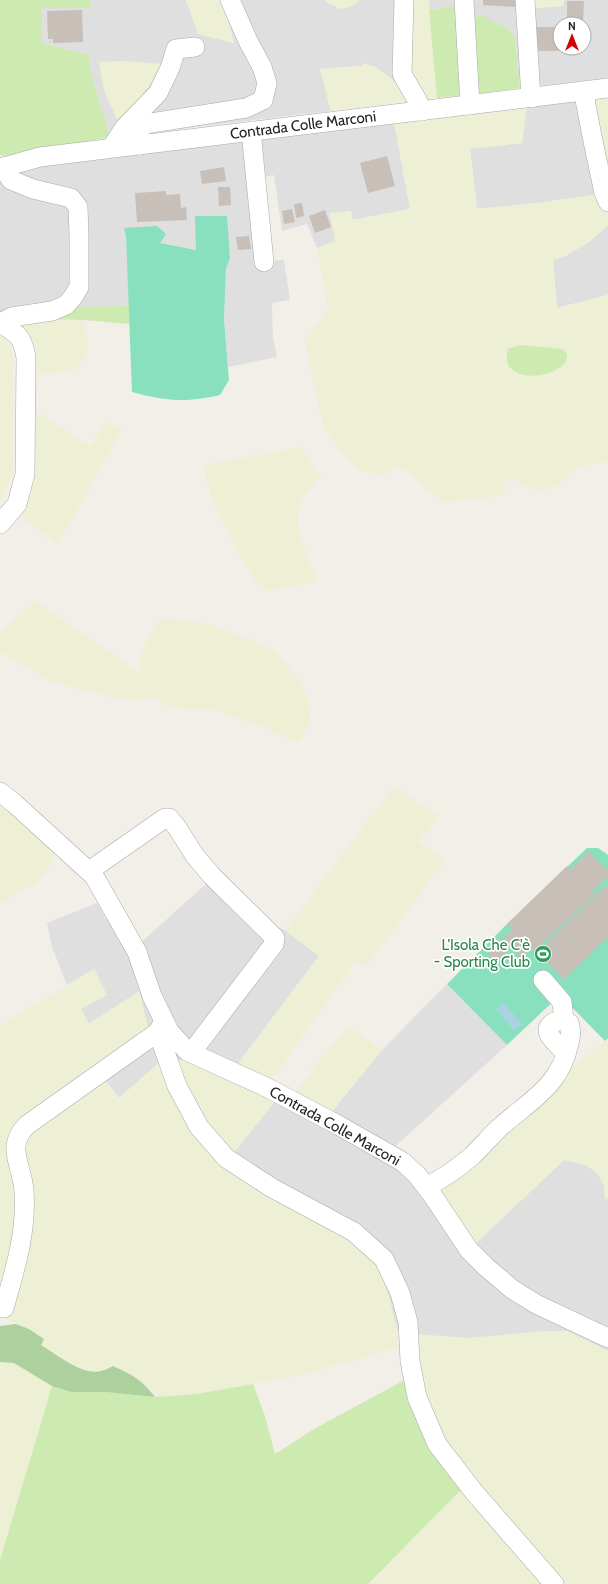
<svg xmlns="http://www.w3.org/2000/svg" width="608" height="1584" font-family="Cabin,sans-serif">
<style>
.residential{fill:#e0dfdf;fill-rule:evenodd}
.farmland{fill:#eef0d5}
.grass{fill:#cdebb0}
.forest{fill:#add19e}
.pitch{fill:#88e0be}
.water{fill:#aad3df}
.building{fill:#c7bfb8}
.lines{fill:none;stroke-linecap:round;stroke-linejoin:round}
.minor-casing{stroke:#a9a9a9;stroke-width:20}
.minor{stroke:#fff;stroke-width:19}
.labels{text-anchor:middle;stroke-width:3.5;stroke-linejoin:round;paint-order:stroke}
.street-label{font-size:15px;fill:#222;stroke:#fff}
.leisure-label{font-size:15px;fill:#27864d;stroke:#fff;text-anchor:end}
</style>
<rect width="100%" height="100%" fill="#f2efe9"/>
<g class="residential">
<polygon points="90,0 186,0 198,33 234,43 223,0 325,0 331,5 350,7 361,0 408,0 417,96 362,66 320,69 331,111 110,137 91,73 89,55 42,43 42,8 91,8"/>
<polygon points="429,0 468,0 457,6 429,10"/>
<path d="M 473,0 L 528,0 L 563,6 L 564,0 L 608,0 L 608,78 L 520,88 L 515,38 L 508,29 L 498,24 L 473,14 ZM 560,24 L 584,24 L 584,48 L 560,48 Z"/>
<polygon points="590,94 608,190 608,212 607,209 537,203 477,209 470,148 522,143 527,104"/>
<polygon points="394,122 410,209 353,220 330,214 335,241 317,248 307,224 282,231 274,175 258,178 268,261 284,260 290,300 272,303 273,338 277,357 228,367 224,320 226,269 230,258 226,216 196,250 160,243 124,228 126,236 129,306 74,307 0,331 0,173 119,155"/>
<polygon points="608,225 608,295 557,308 553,260 566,256 602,231"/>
<polygon points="215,876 262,923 285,930 319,956 234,1069 328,1116 382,1050 447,984 507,1045 390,1151 431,1188 531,1191 564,1160 586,1165 597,1173 604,1185 605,1200 608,1198 608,1351 567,1331 467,1338 410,1334 397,1330 389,1297 382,1278 371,1256 227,1162 275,1100 182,1059 164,1077 159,1063 119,1098 96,1068 139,992 89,1024 81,1009 106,995 94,969 67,985 52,947 47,923 97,903 107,921 121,914 137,946"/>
</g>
<g class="farmland">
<polygon points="186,0 223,0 234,43 198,34"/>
<polygon points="325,0 361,0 349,7 340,9"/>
<polygon points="408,0 429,0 437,98 421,100 408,80"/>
<polygon points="528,0 564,0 563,6 529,9"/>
<polygon points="125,61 161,64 150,85 133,106 117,120 104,90 99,62"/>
<polygon points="363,63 376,67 394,81 405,91 409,101 331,111 320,69 362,66"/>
<polygon points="608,92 608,190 590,94"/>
<polygon points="527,104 522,143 470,149 477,209 537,203 599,194 607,209 608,225 602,231 589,242 566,256 553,260 557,308 608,295 608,461 583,466 569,474 558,485 546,490 534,490 514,480 504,480 505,495 457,501 441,501 411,475 397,465 384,476 359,470 338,448 323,425 304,340 320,321 328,308 317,248 335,241 330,213 351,211 353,220 410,209 394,122"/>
<polygon points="49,319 84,320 88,338 88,352 79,368 29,377 11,324"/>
<polygon points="0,331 8,340 13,355 14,428 13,466 8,485 0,501"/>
<polygon points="36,412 91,446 107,421 122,429 58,545 24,519 19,510 28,413"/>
<polygon points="300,447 321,475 304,496 297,516 302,545 318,582 268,591 255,582 231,540 211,497 204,465"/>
<polygon points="35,600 141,674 140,662 142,651 160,619 175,619 210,624 248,639 276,652 299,679 309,701 310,723 300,742 290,740 268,729 218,710 188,710 164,704 157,698 127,700 103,695 49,681 0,652 0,634"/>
<polygon points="394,787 439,815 418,842 445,860 366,967 357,960 268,1085 234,1069 319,956 285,930"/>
<polygon points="0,802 54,850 52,860 46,873 35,884 21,890 0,905"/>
<polygon points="94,969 107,995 81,1009 89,1024 139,991 149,1030 103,1078 119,1098 159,1063 189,1124 349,1231 371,1256 382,1278 389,1297 397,1330 398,1347 307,1374 196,1394 155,1397 145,1384 113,1366 100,1371 90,1371 74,1365 41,1345 29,1329 2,1317 9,1294 0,1301 0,1026 67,985"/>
<polygon points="348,1026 382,1050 328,1116 292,1095"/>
<polygon points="608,1038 608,1198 605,1200 604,1185 597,1173 586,1165 564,1160 471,1248 431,1188"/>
<polygon points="181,1059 276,1100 230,1158 172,1069"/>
<polygon points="545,1331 567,1331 608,1351 608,1584 554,1584 483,1499 418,1398 410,1334 468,1338"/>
<polygon points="0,1362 14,1363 52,1386 0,1560"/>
<polygon points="465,1486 549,1584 368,1584"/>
</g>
<g class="grass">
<polygon points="0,0 90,0 91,8 42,8 42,43 89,55 91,73 110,137 5,157 0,155"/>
<polygon points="457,6 466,95 437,98 429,10"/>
<polygon points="473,14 483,16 508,29 515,38 520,88 476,94"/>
<polygon points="129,306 129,324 84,320 39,319 74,307"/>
<path d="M 520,345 L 563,349 L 567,354 C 567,357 567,360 565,363 C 550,381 498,383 508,349 Z"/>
<polygon points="410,1377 465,1486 368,1584 0,1584 0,1560 52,1386 71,1392 105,1392 155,1397 196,1394 253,1384 265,1416 275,1454 314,1429"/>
</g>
<path class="forest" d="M 16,1324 L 29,1329 L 44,1339 L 41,1345 C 56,1354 83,1376 101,1371 C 105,1370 109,1368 113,1366 C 133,1375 142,1380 155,1397 L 105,1392 L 71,1392 L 52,1386 L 14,1363 L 0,1362 L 0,1326 Z"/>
<g class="pitch">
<path d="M 195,216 L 227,216 L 230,258 L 226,269 L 224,320 L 229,380 L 220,395 C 186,403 165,401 132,392 L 126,236 L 124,228 L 157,226 L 166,234 L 160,243 L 196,250 Z"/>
<polygon points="587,848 598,848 608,855 608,1038 605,1041 560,995 507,1045 447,984 507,924"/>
</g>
<polygon class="water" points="504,1003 522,1024 514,1031 496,1009"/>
<g class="building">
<polygon points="483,0 516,0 516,7 483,5"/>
<polygon points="567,1 584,1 583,21 567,21"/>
<polygon points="82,10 83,42 53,43 53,39 48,39 47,11"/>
<polygon points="533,27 560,27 561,51 533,51"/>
<polygon points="387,156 395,186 368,193 360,163"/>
<polygon points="224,167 226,181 202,184 200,171"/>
<polygon points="218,187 230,187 231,205 219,206"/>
<polygon points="166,191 166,195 180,194 181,208 186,207 187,220 137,222 135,193"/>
<polygon points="302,203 304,216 296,218 294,204"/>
<polygon points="292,209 295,222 284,224 282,211"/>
<polygon points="325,210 331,227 315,233 309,216"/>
<polygon points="249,236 251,249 238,250 236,237"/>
<polygon points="589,851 608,871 608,877 592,892 595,894 534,952 531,949 521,958 503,938 512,930 507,924 567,866 570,869"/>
<polygon points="606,885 608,888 608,937 564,980 537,952"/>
<polygon points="499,938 510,949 497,962 486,951"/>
</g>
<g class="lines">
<defs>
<g id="minor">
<polyline points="404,0 402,74 417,100 422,111"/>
<polyline points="464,0 470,105"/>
<polyline points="525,0 531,98"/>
<polyline points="589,91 585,100 593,141 604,193 608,202"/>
<polyline points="251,131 264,262"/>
<polyline points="140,145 139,130 145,124 246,108 263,100 267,83 262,67 248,41 230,0"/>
<polyline points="111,148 125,127 158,93 170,68 176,49 195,47"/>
<polyline points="0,168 40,157 608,88"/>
<polyline points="0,323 12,317 52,311 66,305 73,297 79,287 79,235 78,207 71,198 33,189 11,180 3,167"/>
<path d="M 0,323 C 18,334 22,336 26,357 L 25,474 L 17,504 L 0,524"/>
<polyline points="0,792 15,804 94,876 137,952 152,996 169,1031 187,1051 266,1087 338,1125 403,1162 417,1175 433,1196 469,1250 486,1267 512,1289 536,1304 608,1338"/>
<polyline points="89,871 165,818 169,818 176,826 195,856 212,876 275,938 274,944 191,1053"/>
<polyline points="543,980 562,1002 564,1021"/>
<polyline points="164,1021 158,1032 177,1086 199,1127 226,1158 272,1188 354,1232 384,1259 400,1293 408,1322 410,1361 417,1397 437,1444 474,1492 554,1584"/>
<path d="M 426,1187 C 442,1179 458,1168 472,1156 C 481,1147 490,1137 499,1128 C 529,1101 561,1086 569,1043 C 571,1036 572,1030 569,1023 C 564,1021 558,1020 553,1023 C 538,1032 561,1045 566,1055"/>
<path d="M 4,1308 C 15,1270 27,1231 24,1191 C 22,1164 5,1147 27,1125 L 158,1032"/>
</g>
</defs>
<use href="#minor" class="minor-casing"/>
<use href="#minor" class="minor"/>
</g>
<defs>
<symbol id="stadium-disc" viewBox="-11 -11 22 22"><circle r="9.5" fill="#2e9e5b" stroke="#fff"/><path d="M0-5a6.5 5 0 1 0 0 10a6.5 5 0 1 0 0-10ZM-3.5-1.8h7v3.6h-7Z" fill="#fff"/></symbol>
</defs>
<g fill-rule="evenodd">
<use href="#stadium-disc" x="533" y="944" width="20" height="20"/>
</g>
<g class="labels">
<g class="street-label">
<text transform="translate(303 125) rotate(-7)" y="5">Contrada Colle Marconi</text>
<text transform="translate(335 1126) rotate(29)" y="5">Contrada Colle Marconi</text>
</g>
<g class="leisure-label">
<text x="530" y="950">L'Isola Che C'è<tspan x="530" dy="17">- Sporting Club</tspan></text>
</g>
</g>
<g transform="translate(572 36)"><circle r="19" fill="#ffffff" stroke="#a7a7a7"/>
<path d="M0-3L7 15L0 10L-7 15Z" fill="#d40000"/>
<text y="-6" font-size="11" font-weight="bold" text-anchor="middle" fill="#222222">N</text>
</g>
</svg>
